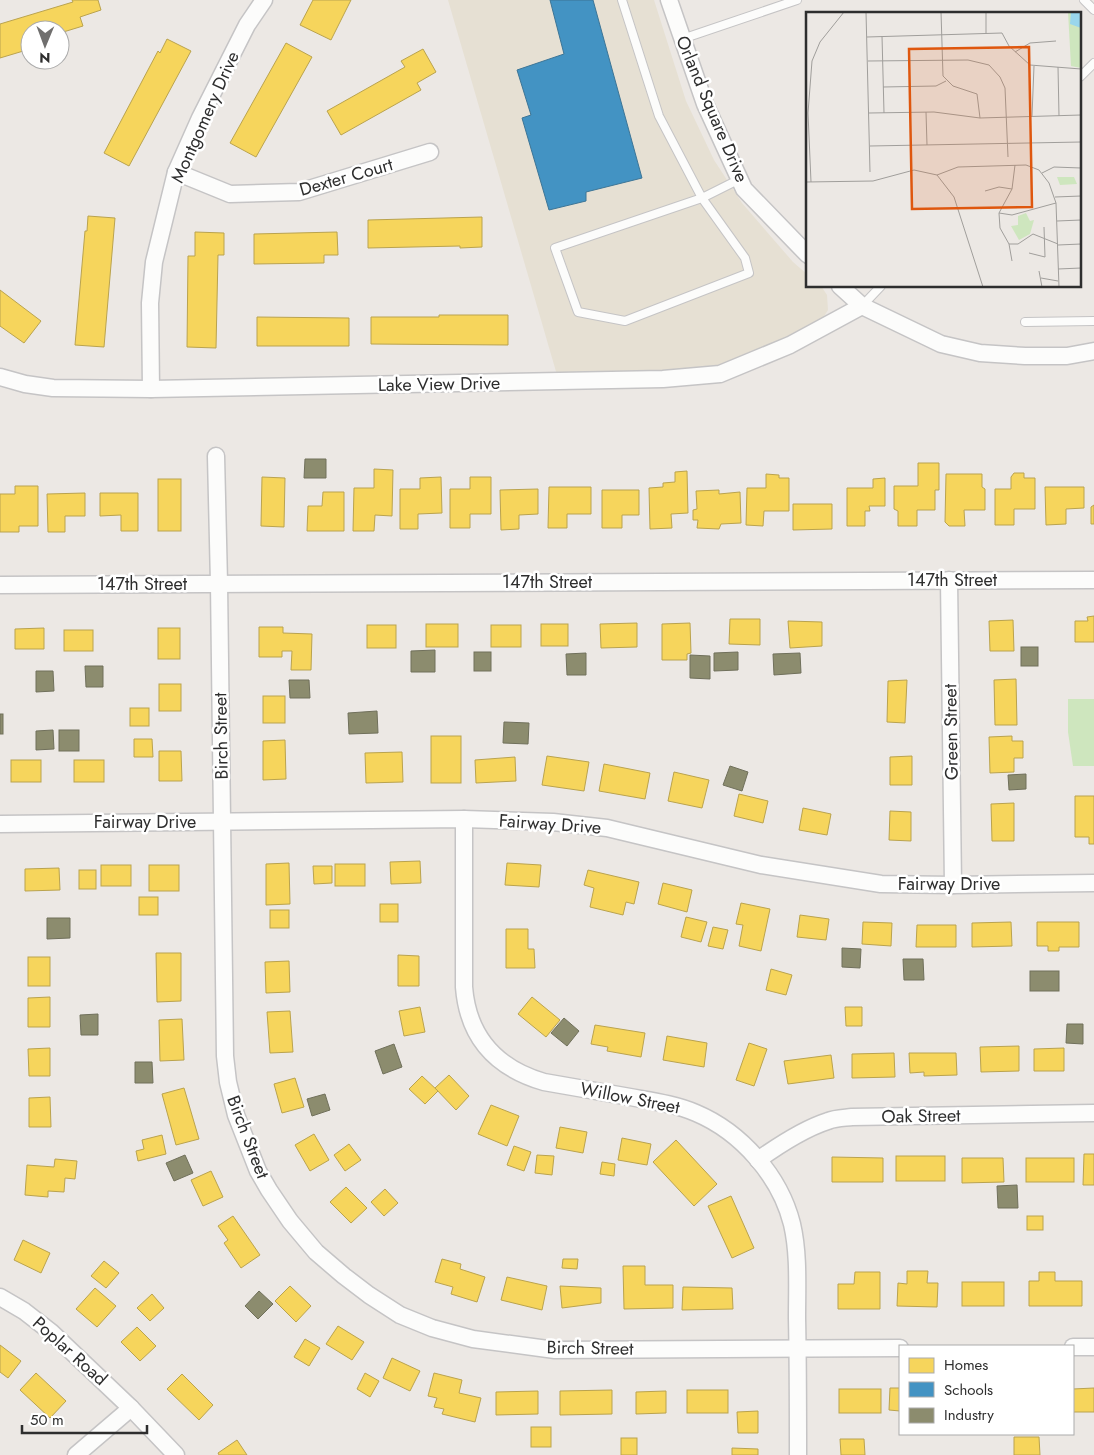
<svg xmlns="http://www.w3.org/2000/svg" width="1094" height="1455" font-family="Jost,sans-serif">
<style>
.education{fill:#e6e0d3}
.green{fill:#cee6be}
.homes{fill:#f6d55c;stroke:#baa34e}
.schools{fill:#4393c3;stroke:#3d7596}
.industry{fill:#8c8c6e;stroke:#70705b}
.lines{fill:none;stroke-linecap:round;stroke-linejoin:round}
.service-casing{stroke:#c5c4c5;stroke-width:10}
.minor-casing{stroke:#c5c4c5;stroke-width:19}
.service{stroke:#fcfcfb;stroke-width:8}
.minor{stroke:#fcfcfb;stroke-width:16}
.labels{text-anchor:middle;stroke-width:5;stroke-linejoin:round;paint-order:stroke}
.street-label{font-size:18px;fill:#2e2e2e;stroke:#fff}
.inset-road{fill:none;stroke:#a09e9b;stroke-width:1}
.view{fill:#df570e;fill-opacity:0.15;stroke:#df570e;stroke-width:2.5}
.inset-edge{fill:none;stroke:#2e2e2e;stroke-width:2.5}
</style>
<rect width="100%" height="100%" fill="#ece8e4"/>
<polygon class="education" points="448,0 654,0 686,101 714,160 742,203 793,262 808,275 808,286 821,286 827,295 828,310 823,318 808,330 739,363 693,372 557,375"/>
<polygon class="green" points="1068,699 1094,699 1094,766 1073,766 1068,732"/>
<g class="homes">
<polygon points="72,0 98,0 101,10 80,17 83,26 60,33 60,30 30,30 30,49 0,58 0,24 73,2"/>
<polygon points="313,0 351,0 331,40 300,25"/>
<polygon points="167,39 191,51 129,166 104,153 158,51 160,53"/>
<polygon points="286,43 312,57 256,157 230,143"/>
<polygon points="423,49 436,72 417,83 421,90 341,135 327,111 405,67 401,61"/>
<polygon points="88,216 115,218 104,347 75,345 85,231 87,231"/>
<polygon points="482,217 482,247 460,248 460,246 368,248 368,220"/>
<polygon points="195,232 224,233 224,255 218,255 216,348 187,347 188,256 195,256"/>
<polygon points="337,232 338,255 324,255 324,263 254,264 254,234"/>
<polygon points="0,290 41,321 24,343 0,326"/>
<polygon points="439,315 508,315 508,345 371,344 371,317 439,317"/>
<polygon points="257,317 349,318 349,346 257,346"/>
<polygon points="918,463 939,463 939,490 935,490 935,510 917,510 917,526 898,526 898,511 894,509 894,486 918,486"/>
<polygon points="374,469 393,470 392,516 375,515 374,531 353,531 354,488 374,488"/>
<polygon points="687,471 688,513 671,514 672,528 650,529 649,488 663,487 663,483 675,482 675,472"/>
<polygon points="1014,473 1024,473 1024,478 1035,478 1035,509 1014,509 1014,525 995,525 995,489 1011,489 1011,477"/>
<polygon points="766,474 779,475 779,478 789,478 789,511 764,511 763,526 746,525 747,488 766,488"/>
<polygon points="946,474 982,474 982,487 985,489 985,510 964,510 965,526 949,526 945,522"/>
<polygon points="262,477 285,478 284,527 261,526"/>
<polygon points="441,477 442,513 418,514 418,529 400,529 400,489 420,489 420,478"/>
<polygon points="470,477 491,477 491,514 470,514 470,528 450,528 450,489 470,489"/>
<polygon points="885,478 885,506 869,506 870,511 865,511 865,526 847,526 847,488 873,488 873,479"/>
<rect x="158" y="479" width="23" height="52"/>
<polygon points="15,486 38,486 38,526 19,526 19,532 0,532 0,494 15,494"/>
<polygon points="549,487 591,487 591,514 567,514 567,528 548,528"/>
<polygon points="1045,487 1084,487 1084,508 1066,509 1066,524 1046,525"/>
<polygon points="538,489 538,514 519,515 519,529 501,530 500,490"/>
<polygon points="602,490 639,490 639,515 622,515 622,528 602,528"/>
<polygon points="719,490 719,494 740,492 741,523 721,524 719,529 697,528 698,520 693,520 693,510 697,509 696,491"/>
<polygon points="323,492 344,492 344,531 307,531 308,506 322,506"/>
<polygon points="85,493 85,516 65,516 65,532 48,532 47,494"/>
<polygon points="100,493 138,493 138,531 121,531 121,515 100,516"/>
<polygon points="793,504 832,504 832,529 793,530"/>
<polygon points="1094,505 1094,524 1091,524 1091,507"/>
<polygon points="1094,616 1094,642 1075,642 1075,621 1088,621 1087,617"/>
<polygon points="730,619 760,619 760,645 729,644"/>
<polygon points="1013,620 1014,651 990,651 989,621"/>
<polygon points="788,621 822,622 822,646 790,648"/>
<polygon points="637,623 637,647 601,648 600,624"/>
<polygon points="690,623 691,653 687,654 687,660 662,660 662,624"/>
<rect x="426" y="624" width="32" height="23"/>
<rect x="541" y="624" width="27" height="22"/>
<rect x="367" y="625" width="29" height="23"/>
<rect x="491" y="625" width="30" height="22"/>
<polygon points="259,627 283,627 283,633 312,634 311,670 291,670 292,651 282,651 282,657 259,657"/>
<polygon points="44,628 44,649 15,649 15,629"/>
<rect x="158" y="628" width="22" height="31"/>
<rect x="64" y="630" width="29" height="21"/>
<polygon points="1016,679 1017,725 995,725 994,680"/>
<polygon points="907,680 905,723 887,722 888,681"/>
<rect x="159" y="684" width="22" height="27"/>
<rect x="263" y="696" width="22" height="27"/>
<rect x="130" y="708" width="19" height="18"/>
<rect x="431" y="736" width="30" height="47"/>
<polygon points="1012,736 1012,741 1023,741 1023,758 1014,758 1014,772 990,773 989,737"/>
<polygon points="134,739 152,739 153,757 134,757"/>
<polygon points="285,740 286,779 263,780 263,741"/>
<polygon points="159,751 181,751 182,781 159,781"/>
<polygon points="402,752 403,782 366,783 365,753"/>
<polygon points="547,756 589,762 584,791 542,785"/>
<polygon points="912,756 912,785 890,785 890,757"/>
<polygon points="515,757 516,781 476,783 475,760"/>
<rect x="11" y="760" width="30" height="22"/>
<rect x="74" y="760" width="30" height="22"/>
<polygon points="604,764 650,773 645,799 599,791"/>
<polygon points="674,772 709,780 702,808 668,801"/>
<polygon points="739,794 768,801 763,823 734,816"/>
<polygon points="1075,796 1094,796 1094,844 1089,844 1089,837 1075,837"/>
<polygon points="1014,803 1014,841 992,841 991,804"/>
<polygon points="803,808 831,814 827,835 799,830"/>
<polygon points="890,811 911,812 911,841 889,840"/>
<polygon points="420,861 421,883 391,884 390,862"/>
<polygon points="289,863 290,904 266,905 266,864"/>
<polygon points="507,863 541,865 539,887 505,885"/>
<rect x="335" y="864" width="30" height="22"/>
<rect x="101" y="865" width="30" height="21"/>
<rect x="149" y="865" width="30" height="26"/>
<polygon points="313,866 332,866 332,883 314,884"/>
<polygon points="59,868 60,890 25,891 25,869"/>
<rect x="79" y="870" width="17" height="19"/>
<polygon points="588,870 639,882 634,904 626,902 623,915 590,907 594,888 584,885"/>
<polygon points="663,883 692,890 687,912 658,904"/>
<rect x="139" y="897" width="19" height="18"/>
<polygon points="741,903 770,909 761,951 739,946 743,925 736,924"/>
<rect x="380" y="904" width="18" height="18"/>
<rect x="270" y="910" width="19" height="18"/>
<polygon points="800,915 829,919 826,940 797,937"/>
<polygon points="686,917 707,922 701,942 681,937"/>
<polygon points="863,922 892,923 891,946 862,944"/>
<polygon points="1011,922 1012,946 972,947 972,923"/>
<polygon points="1037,922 1079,922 1079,947 1059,947 1059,951 1048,951 1048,946 1037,946"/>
<polygon points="917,925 956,925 956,947 916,947"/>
<polygon points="713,927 728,930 723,949 708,946"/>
<polygon points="506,929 528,929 528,949 534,949 535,968 506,968"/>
<polygon points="156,953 181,953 181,1001 157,1002"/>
<polygon points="398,955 419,956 419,986 398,986"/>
<rect x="28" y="957" width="22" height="29"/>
<polygon points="289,961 290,992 266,993 265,962"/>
<polygon points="771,969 792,975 786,995 766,990"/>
<polygon points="50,997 50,1027 28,1027 28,998"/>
<polygon points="532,997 560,1020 546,1037 518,1014"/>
<polygon points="420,1007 425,1032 404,1036 399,1011"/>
<polygon points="845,1007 862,1007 862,1026 846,1026"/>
<polygon points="290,1011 293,1052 270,1053 267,1012"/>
<polygon points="182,1019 184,1060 160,1061 159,1020"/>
<polygon points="595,1025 645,1033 641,1057 607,1051 608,1047 591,1044"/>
<polygon points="667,1036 707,1043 704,1067 663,1060"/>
<polygon points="749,1043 767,1049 754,1086 736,1080"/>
<polygon points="1019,1046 1019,1071 981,1072 980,1047"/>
<polygon points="50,1048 50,1076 29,1076 28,1049"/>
<polygon points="1064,1048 1064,1071 1034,1071 1034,1049"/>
<polygon points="894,1053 895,1077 852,1078 852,1054"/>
<polygon points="909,1053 956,1053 957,1075 924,1076 924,1072 910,1073"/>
<polygon points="831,1055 834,1078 788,1084 784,1061"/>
<polygon points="449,1075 469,1096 456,1110 435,1088"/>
<polygon points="422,1076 438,1091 425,1104 409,1089"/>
<polygon points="295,1078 304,1107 282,1113 274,1084"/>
<polygon points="184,1088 199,1139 176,1145 162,1094"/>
<polygon points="50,1097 51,1127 29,1127 29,1098"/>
<polygon points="491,1105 519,1116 507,1146 478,1134"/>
<polygon points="560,1127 587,1132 583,1153 556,1148"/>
<polygon points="314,1134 329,1160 310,1171 295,1145"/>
<polygon points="162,1135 166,1154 138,1161 136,1151 144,1149 142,1140"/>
<polygon points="622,1138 651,1144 647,1165 618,1160"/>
<polygon points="676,1140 717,1184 694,1206 653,1162"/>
<polygon points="349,1144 361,1160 345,1171 334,1155"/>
<polygon points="514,1146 531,1152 524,1171 507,1165"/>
<polygon points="1084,1154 1094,1154 1094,1185 1083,1185"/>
<polygon points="537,1155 554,1156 552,1175 535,1173"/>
<rect x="896" y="1156" width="49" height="25"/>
<polygon points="832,1157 883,1158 883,1182 832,1182"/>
<polygon points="962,1158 1003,1158 1004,1182 962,1183"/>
<rect x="1026" y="1158" width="48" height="24"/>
<polygon points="55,1159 77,1161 75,1179 65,1178 64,1192 48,1191 48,1197 25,1195 27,1165 54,1167"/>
<polygon points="602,1162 615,1164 614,1176 600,1174"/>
<polygon points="211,1171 223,1197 203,1206 191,1180"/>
<polygon points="346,1187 367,1208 351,1223 330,1202"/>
<polygon points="385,1189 398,1203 384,1216 371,1202"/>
<polygon points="731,1196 754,1248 732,1258 708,1206"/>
<polygon points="233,1216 260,1255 241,1268 224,1243 228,1240 218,1226"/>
<rect x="1027" y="1216" width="16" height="14"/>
<polygon points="23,1240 50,1253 41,1273 14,1260"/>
<polygon points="442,1259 461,1264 460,1269 485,1277 477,1302 451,1294 453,1287 435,1282"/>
<polygon points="563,1259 578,1259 577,1269 562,1268"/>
<polygon points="104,1261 119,1273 106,1288 91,1276"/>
<polygon points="623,1266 645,1266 645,1285 673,1285 673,1308 624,1309"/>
<polygon points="907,1271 928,1271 927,1283 938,1283 937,1307 897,1306 898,1283 907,1284"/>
<polygon points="855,1272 880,1272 880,1309 838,1309 838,1284 854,1284"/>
<polygon points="1039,1272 1055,1272 1055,1281 1082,1281 1082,1306 1029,1306 1029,1281 1039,1281"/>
<polygon points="507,1277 547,1286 542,1310 501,1300"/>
<rect x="962" y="1282" width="42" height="24"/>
<polygon points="290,1286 311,1306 296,1322 275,1301"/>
<polygon points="560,1286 601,1288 601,1303 562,1308"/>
<polygon points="683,1287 732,1288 733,1309 682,1310"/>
<polygon points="95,1288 116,1306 97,1327 76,1309"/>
<polygon points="152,1294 164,1308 150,1321 137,1308"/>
<polygon points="338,1326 364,1342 352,1360 326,1344"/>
<polygon points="137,1327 156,1346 140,1361 121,1342"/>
<polygon points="305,1339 320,1348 309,1366 294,1357"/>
<polygon points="0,1345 21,1361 8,1378 0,1372"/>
<polygon points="392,1358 420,1371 410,1391 383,1378"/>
<polygon points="36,1373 66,1401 50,1418 20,1390"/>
<polygon points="365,1373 379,1381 370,1397 357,1389"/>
<polygon points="434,1373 462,1380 459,1393 481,1398 475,1422 442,1414 444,1409 434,1407 437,1398 428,1396"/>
<polygon points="182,1374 213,1405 199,1420 167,1389"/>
<polygon points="890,1388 900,1388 900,1411 889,1410"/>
<polygon points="1094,1388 1094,1412 1073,1412 1073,1389"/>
<rect x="839" y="1389" width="42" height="24"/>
<polygon points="612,1390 612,1414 560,1415 560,1391"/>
<rect x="687" y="1390" width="41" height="23"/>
<polygon points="538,1391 538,1414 496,1415 496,1392"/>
<polygon points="666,1391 666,1413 636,1414 636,1392"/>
<polygon points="758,1411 758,1433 738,1433 737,1412"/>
<rect x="531" y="1427" width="20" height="20"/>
<polygon points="1014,1437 1039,1437 1040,1455 1014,1455"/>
<rect x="621" y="1438" width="16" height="17"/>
<polygon points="840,1439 864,1439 865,1455 841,1455"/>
<polygon points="237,1440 247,1455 219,1455 218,1453"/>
<polygon points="732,1448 758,1449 758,1455 732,1455"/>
</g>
<polygon class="schools" points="550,0 593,0 642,178 586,192 586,201 549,210 522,118 531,115 517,70 564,54"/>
<g class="industry">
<polygon points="305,459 326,459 326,478 304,478"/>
<rect x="1021" y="647" width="17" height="19"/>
<polygon points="435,650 435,672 411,672 411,651"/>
<rect x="474" y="652" width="17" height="19"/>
<polygon points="738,652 738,670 714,671 714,653"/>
<polygon points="586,653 586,675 567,675 566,654"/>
<polygon points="800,653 801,673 774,675 773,654"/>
<polygon points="690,655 710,656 710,679 690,678"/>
<polygon points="85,666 103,666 103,687 86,687"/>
<polygon points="36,671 53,671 54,691 36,692"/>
<polygon points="289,680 309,680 310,698 290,698"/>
<polygon points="377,711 378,733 349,734 348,713"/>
<rect x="0" y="714" width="3" height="20"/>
<polygon points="504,722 529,723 528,744 503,743"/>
<polygon points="53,730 54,749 36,750 36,731"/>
<rect x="59" y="730" width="20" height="21"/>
<polygon points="730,766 748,772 742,791 723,785"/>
<polygon points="1026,774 1026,789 1009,790 1008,775"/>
<polygon points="47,918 70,918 70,938 47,939"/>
<polygon points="842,948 861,949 860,968 842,967"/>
<polygon points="903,959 923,959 924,980 904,980"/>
<rect x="1030" y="971" width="29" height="20"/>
<polygon points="98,1014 98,1035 81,1035 80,1015"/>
<polygon points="564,1018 579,1031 567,1046 551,1033"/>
<polygon points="1067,1024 1083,1024 1083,1044 1066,1043"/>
<polygon points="394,1044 402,1067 383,1074 375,1051"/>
<polygon points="135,1062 152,1062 153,1083 135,1083"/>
<polygon points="325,1094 330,1110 312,1116 307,1099"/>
<polygon points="185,1155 193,1173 174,1181 166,1163"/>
<polygon points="1017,1185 1018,1208 998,1208 997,1186"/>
<polygon points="259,1291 273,1304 258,1319 245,1306"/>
</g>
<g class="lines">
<defs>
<g id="service">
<polyline points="622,0 659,116 702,198 745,258 749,273 625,321 578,312 555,248 702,198 740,179"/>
<polyline points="1084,0 1094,10"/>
<polyline points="682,39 797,0"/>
<polyline points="1080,77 1094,63"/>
<polyline points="862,306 881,286"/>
<polyline points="1025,322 1094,321"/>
</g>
<g id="minor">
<polyline points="669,0 705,104 744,189 808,255"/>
<polyline points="176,172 230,194 299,192 430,152"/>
<polyline points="840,286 862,306 941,344 980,353 1025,356 1067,356 1094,351"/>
<polyline points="0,377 25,384 53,388 151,389 663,379 720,374 790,345 862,306"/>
<polyline points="151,389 150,303 154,262 176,172 200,118 247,25 264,0"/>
<polyline points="216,456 219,583 225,1056 228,1082 236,1115 258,1171 269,1190 290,1221 316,1252 344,1276 369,1295 400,1315 432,1328 473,1339 555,1350 900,1348"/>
<polyline points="949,580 953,885"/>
<polyline points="0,585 1094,580"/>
<path d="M 464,819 L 464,987 C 468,1037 496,1068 544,1082 C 572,1087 601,1092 630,1097 C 652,1101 675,1104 696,1113 C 741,1132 780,1176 792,1224 C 799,1254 797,1287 797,1318 C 798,1364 798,1409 798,1455"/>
<polyline points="0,824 464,819 553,822 607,828 761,865 881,884 953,885 1094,883"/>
<path d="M 758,1160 C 779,1145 803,1129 828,1121 C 835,1118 844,1118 852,1117 L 1094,1113"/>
<polyline points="0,1297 24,1311 51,1332 131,1408 176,1455"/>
<polyline points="1073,1347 1094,1347"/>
<polyline points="76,1455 131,1408"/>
</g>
</defs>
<use href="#service" class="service-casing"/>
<use href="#minor" class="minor-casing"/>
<use href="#service" class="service"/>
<use href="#minor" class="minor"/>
</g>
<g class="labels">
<g class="street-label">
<text transform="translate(712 109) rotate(67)" y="6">Orland Square Drive</text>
<text transform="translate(205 117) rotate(-66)" y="6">Montgomery Drive</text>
<text transform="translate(346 177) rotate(-16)" y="6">Dexter Court</text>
<text transform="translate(439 384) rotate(-1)" y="6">Lake View Drive</text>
<text x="952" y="586">147th Street</text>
<text x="547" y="588">147th Street</text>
<text x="142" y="590">147th Street</text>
<text transform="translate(951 732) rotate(-91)" y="6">Green Street</text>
<text transform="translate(221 736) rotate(-91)" y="6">Birch Street</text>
<text x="145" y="828">Fairway Drive</text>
<text transform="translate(550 824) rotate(4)" y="6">Fairway Drive</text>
<text x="949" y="890">Fairway Drive</text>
<text transform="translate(630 1098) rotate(11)" y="6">Willow Street</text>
<text transform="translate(921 1116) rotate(-1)" y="6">Oak Street</text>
<text transform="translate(248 1137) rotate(69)" y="6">Birch Street</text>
<text transform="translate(590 1348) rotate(1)" y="6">Birch Street</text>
<text transform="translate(70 1351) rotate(42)" y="6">Poplar Road</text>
</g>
</g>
<g transform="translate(806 12)">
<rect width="275" height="275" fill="#ece8e4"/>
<path d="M 262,0 L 275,0 L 275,56 L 265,54 ZM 251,165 L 268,165 L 271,172 L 254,173 ZM 220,201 L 224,209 L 228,208 L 224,222 L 213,228 L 205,214 L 212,213 L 212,204 Z" fill="#cee6be"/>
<path d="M 265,0 L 275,0 L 275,16 L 264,12 Z" fill="#99d6ec"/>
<path class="inset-road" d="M 60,0 L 64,160M 135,0 L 137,64 L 147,74 L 171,82 L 174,106M 180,0 L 180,22M 76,24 L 78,101M 61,25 L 196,21 L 203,34 L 224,53 L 275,57M 209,40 L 224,31 L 250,29M 62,49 L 162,48 L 183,53 L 194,65 L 199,76 L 202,145M 252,55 L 253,104M 77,75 L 130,74 L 140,69M 120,100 L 121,133M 63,101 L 128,100 L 174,106 L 275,103M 226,104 L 228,54M 64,134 L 275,130M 209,153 L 206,177 L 193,201 L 194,216 L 203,232 L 212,232 L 227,222 L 252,232M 236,161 L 248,155 L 275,156M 131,163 L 152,155 L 220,153 L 233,158 L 243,171 L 250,191 L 253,275M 0,170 L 67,169 L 108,158 L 131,163 L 148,185 L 177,275M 5,170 L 2,101 L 6,49 L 14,30 L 38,0M 179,179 L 193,175 L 206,177M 249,185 L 275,184M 193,201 L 206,203 L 250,191M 251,209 L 275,208M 203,232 L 206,249M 252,233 L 275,232M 223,241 L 239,245 L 238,215M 252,257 L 275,256M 233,259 L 236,275M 235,266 L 252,269"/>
<path class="view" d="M 223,35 L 226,195 L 106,197 L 103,37 Z"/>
<rect width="275" height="275" class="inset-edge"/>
</g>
<rect x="899" y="1345" width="175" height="90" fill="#ffffff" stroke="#ababab"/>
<rect x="909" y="1358" width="25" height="15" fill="#f6d55c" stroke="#ababab"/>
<text x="944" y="1370" font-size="15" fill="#2e2e2e">Homes</text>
<rect x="909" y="1382" width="25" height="15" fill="#4393c3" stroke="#ababab"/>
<text x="944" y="1395" font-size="15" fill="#2e2e2e">Schools</text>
<rect x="909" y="1408" width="25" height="15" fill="#8c8c6e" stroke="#ababab"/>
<text x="944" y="1420" font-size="15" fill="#2e2e2e">Industry</text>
<g transform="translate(45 45) rotate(181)"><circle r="24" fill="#ffffff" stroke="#ababab"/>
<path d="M0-4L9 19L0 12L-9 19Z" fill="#706f6e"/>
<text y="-8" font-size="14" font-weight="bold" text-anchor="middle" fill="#2e2e2e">N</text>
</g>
<path d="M22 1425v8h125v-8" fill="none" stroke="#2e2e2e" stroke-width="2.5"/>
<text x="30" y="1425" font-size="15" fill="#2e2e2e" stroke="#ffffff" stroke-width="4" paint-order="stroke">50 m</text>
</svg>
